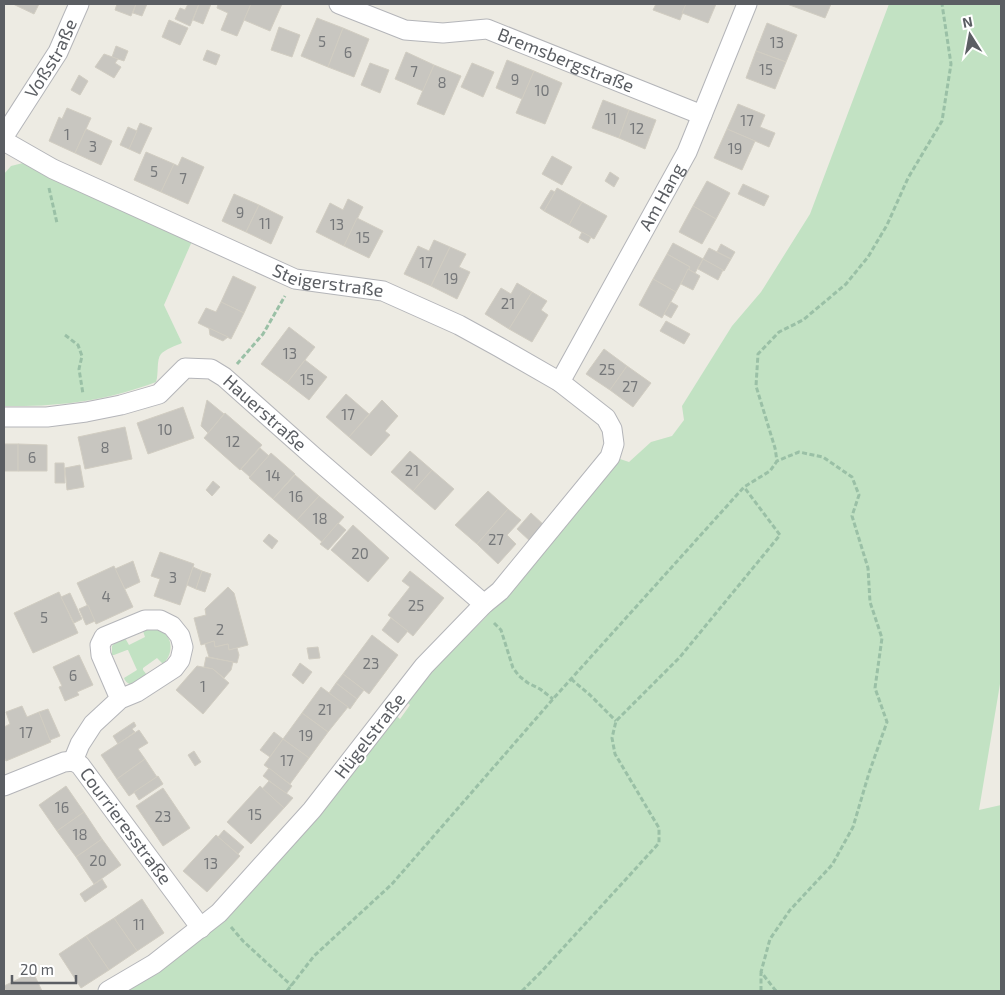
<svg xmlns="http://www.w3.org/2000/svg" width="1005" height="995" font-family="'Exo 2',sans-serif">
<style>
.green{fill:#c2e2c3}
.building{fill:#c8c6c0;stroke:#d1cdc2}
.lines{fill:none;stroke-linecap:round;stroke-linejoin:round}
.street-casing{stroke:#b4b5b9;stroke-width:21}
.path{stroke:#9ac0a6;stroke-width:3;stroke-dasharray:5 2.5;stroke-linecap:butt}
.street{stroke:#fff;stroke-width:19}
.labels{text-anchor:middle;stroke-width:4;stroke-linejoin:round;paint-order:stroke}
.number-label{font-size:15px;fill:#76787a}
.street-label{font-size:18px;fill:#5b5e63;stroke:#fff}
</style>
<rect width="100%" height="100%" fill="#edebe3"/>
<g class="green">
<polygon points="889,4 1001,4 1001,678 979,810 1001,805 1001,991 122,991 161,967 393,713 400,719 410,705 403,699 457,642 474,629 485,618 617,458 629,462 651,442 672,436 684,420 682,406 732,326 761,292 810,214"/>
<path d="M 23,163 L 28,163 L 193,239 L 164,305 L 182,343 C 177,345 164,350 161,354 C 156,360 159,374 156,382 C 106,401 57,407 4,406 L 4,174 L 11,166 Z"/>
<path d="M 144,629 C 148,629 152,628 156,629 C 173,633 175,653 163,664 L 157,658 L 143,668 L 143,670 L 147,675 L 133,685 C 129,684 126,683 124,678 L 137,670 L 128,650 L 127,650 L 114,655 L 112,655 L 112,646 L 117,640 L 125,638 L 129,645 L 145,637 L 143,631 Z"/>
</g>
<g class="building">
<polygon points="13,4 39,4 34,14"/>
<polygon points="117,4 136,4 131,16 115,10"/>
<polygon points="136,4 147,4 142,16 133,13"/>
<polygon points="188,4 199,4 190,26 175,19 180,8 185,10"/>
<polygon points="199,4 211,4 203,24 193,20"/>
<polygon points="218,4 251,4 237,36 221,30 228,13 217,8"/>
<polygon points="251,4 282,4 270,31 244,20"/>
<polygon points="656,4 686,4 680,20 653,10"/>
<polygon points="686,4 716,4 708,23 682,13"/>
<polygon points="787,4 831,4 825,18"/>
<polygon points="317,18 343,28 328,67 301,56"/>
<polygon points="169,20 188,28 180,45 162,37"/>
<polygon points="767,23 797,35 786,62 756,51"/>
<polygon points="279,27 300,35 292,57 271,50"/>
<polygon points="343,28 369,39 354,77 328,67"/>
<polygon points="116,46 128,51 124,61 112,57"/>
<polygon points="207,50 220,55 216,65 203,60"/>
<polygon points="756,51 786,62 775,89 746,78"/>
<polygon points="406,52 434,65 423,91 395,79"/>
<polygon points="104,54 118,59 115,63 121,67 114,78 95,67"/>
<polygon points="507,60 534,71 522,99 496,88"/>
<polygon points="370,63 389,70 380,93 361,85"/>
<polygon points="472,63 494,72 483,97 461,87"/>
<polygon points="434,65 461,76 444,115 417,104"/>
<polygon points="534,71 562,83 545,124 516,113"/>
<polygon points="79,75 88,81 80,95 71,90"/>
<polygon points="603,100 629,110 619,138 592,128"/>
<polygon points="738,104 765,115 760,127 775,133 769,147 727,129"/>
<polygon points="67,108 91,118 75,153 49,141 59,117 62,119"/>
<polygon points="629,110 656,120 645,149 619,138"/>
<polygon points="140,123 152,128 140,154 129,149"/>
<polygon points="128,127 137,131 129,149 120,145"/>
<polygon points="86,129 112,141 101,165 75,153"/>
<polygon points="727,129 755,141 742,170 714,158"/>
<polygon points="146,152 174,164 161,192 134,180"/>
<polygon points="552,156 572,167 562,185 542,174"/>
<polygon points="182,157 204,167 188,204 161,192 174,164 178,166"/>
<polygon points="610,172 619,178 614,187 605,181"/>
<polygon points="707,181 730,193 716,219 693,206"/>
<polygon points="743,184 769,196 764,206 738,194"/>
<polygon points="557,188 582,202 569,225 544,211"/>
<polygon points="551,190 555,192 544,211 540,208"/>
<polygon points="234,194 259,205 246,232 222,221"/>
<polygon points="348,199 363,207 344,246 316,232 330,203 343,210"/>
<polygon points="582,202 607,216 594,239 569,225"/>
<polygon points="259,205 283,217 271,244 246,232"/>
<polygon points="693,206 716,219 702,244 679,232"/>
<polygon points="357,218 383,231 369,258 344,246"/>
<polygon points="582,232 591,237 588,243 579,238"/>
<polygon points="434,240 450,247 431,286 404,274 418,246 429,251"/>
<polygon points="673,243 703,259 695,273 688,269 690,267 667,254"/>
<polygon points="721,244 735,252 731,259 717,252"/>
<polygon points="450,247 466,254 459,267 470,272 457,299 431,286"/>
<polygon points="709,248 731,259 724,271 703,259"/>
<polygon points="667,254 690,267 676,292 653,279"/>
<polygon points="703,259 723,270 718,280 698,269"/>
<polygon points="688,269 700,276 693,290 681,284"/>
<polygon points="233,276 256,287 244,313 221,302"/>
<polygon points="653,279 676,292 662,318 639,305"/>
<polygon points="517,283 532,292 509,329 485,314 501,288 511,294"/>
<polygon points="532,292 547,301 541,310 548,315 532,342 509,329"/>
<polygon points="221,302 244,313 231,339 198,323 206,308 216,312"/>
<polygon points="671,302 678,306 671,318 664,314"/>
<polygon points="666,321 690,334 684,344 660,331"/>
<polygon points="289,327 315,347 287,383 261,364"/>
<polygon points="209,328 228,337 223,341 210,335"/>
<polygon points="604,349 627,366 610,390 586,374"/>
<polygon points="305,360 327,377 309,400 287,383"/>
<polygon points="627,366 651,383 633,407 610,390"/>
<polygon points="346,394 369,414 349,437 326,417"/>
<polygon points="207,400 224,414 208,433 201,426"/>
<polygon points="382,400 398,416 385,431 390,435 371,456 349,437"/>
<polygon points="183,407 194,438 148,454 137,423"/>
<polygon points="225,413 262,445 240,470 204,438"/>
<polygon points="125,427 132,459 85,469 78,437"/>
<rect x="4" y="444" width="14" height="27"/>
<polygon points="18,444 47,445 47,471 18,471"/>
<polygon points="260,448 269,456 250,477 241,469"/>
<polygon points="410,451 432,470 413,491 391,472"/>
<polygon points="271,453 295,474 273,499 249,478"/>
<polygon points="55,463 64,463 65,483 55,483"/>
<polygon points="80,465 84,487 67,490 65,468"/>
<polygon points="432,470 454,489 435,510 413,491"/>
<polygon points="295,475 319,496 297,520 273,499"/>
<polygon points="213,481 220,487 212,496 206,490"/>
<polygon points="488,491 508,509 477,544 455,525"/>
<polygon points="319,496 344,517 322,542 297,520"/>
<polygon points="508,509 521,520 507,535 516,544 498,564 477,544"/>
<polygon points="531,513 545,526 531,542 517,529"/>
<polygon points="338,523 346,530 328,550 320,544"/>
<polygon points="353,525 389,558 368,582 331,550"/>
<polygon points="269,534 278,541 272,549 263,541"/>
<polygon points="160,552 194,564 180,605 154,596 160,579 151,576"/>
<polygon points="133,561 140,582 125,589 115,569"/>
<polygon points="114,566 133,607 96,624 77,583"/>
<polygon points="193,567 202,571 196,589 187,585"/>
<polygon points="202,571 211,574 205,592 196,589"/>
<polygon points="410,571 444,598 413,636 388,615 410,587 402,581"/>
<polygon points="228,587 234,593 248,645 229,650 228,644 215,647 214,641 201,645 194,618 206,615 205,609"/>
<polygon points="59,592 78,633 33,653 14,613"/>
<polygon points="70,593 82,619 74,623 61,597"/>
<polygon points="88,605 95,621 86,625 79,609"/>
<polygon points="391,618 408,631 398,643 382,630"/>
<polygon points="372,635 398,655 369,694 343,674"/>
<polygon points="214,641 215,647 228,644 229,650 237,648 239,655 237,663 209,657 205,644"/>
<polygon points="318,647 320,658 309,659 307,648"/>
<polygon points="79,655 93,685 77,692 79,695 65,701 59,687 62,686 53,667"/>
<polygon points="206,657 233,662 231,670 224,678 213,669 204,667"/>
<polygon points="300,663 312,672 303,684 292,675"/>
<polygon points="197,666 213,669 229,683 203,714 176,690"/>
<polygon points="343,674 364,690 357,699 336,683"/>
<polygon points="336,683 357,699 350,709 329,693"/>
<polygon points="321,687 348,707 328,732 302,713"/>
<polygon points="22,706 27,717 39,712 51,742 6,761 4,756 4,727 10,724 6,712"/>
<polygon points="48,709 60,736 50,740 39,712"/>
<polygon points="302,713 328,732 309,758 283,739"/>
<polygon points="134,722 136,726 132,729 135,732 118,744 113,736"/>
<polygon points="139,730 148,743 138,749 145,759 117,779 101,755"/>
<polygon points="274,732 283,739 270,757 260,750"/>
<polygon points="283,739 309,758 290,784 264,765"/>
<polygon points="194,751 201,762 195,766 188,755"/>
<polygon points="145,759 157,777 129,796 117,779"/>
<polygon points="269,768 292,786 286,794 263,776"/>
<polygon points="158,776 163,784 139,800 134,792"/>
<polygon points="269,781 293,798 284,808 262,789"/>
<polygon points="66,786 84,812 57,831 39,805"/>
<polygon points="260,786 284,808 251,844 227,822"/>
<polygon points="163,788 190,828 163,846 136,806"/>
<polygon points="84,812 102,839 76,857 57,831"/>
<polygon points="224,830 244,847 238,854 218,837"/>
<polygon points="216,835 240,856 207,892 183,871"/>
<polygon points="102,839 121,865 94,884 76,857"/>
<polygon points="102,879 107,887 85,902 80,894"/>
<polygon points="142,899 164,933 137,951 114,918"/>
<polygon points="114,918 137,951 109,970 86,936"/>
<polygon points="86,936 109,970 81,988 59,954"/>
<polygon points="33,972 42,991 6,991 4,986"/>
</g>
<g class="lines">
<defs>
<g id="street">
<path id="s1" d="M 339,4 L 405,30 L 443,33 L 487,29 L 702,115"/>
<path id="s2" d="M 4,136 L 58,52 L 79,4"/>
<path id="s3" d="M 4,141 L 53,169 L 295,279 L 383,291 L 459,325 L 499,347 L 560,382 L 606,418 L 612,429 L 614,444 L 610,457 L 500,591 L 484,604 L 424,666 L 312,810 L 219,913 L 154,964 L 108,991"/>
<path id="s4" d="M 560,382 L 687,152 L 747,4"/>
<path id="s5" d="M 4,417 L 47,417 L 86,412 L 121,405 L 159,394 L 185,368 L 211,369 L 224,377 L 313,456 L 484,604"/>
<polyline points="73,761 80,744 93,724 120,699 137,692 174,668 180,660 183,647 180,636 172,626 160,620 145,620 104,637 100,645 101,655 120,699"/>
<path id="s6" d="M 4,786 L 64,762 L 73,761 L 80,765 L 201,928"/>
</g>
</defs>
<use href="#street" class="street-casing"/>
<g class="path">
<polyline points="49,188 57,223"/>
<polyline points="65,335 78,345 82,356 79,369 83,394"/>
<polyline points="237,364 263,334 285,296"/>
<polyline points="494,623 501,630 513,668 519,676 528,683 540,689 553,699"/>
<polyline points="571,679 590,695 616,721"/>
<polyline points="231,927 243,941 292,986"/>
<polyline points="287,991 314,956 392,884 553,699 744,487 770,471 777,461 775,448 756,386 758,354 779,332 803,320 846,284 868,257 887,225 908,178 942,121 951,64 942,4"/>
<polyline points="522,991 542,971 659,843 659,828 615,754 612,738 616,721 680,657 780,535 744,487"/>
<polyline points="761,991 761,973"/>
<polyline points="776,991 761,972 770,939 790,910 832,865 853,827 869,773 887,722 875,688 882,638 870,602 868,568 852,516 859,495 852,477 823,457 799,452 777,461"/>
</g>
<use href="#street" class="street"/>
</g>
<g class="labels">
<g class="number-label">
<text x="322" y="47">5</text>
<text x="777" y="48">13</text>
<text x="348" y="58">6</text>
<text x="766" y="75">15</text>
<text x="414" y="77">7</text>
<text x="515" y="85">9</text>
<text x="442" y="88">8</text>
<text x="542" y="96">10</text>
<text x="611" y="124">11</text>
<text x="747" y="126">17</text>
<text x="637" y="134">12</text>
<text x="67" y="140">1</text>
<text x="93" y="152">3</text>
<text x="735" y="154">19</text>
<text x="154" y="177">5</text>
<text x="183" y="184">7</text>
<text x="240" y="218">9</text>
<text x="265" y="229">11</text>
<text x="337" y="230">13</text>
<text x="363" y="243">15</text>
<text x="426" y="268">17</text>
<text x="451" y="284">19</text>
<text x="508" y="309">21</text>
<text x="290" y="359">13</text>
<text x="607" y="375">25</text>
<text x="307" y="385">15</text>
<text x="630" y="392">27</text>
<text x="348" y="420">17</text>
<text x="165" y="435">10</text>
<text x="233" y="447">12</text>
<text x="105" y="453">8</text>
<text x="32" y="463">6</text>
<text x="412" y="476">21</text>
<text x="273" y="481">14</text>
<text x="296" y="502">16</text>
<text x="320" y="524">18</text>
<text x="496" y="545">27</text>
<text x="360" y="559">20</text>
<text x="173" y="583">3</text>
<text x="106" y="602">4</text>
<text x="416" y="611">25</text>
<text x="44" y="623">5</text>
<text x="220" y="635">2</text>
<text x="371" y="669">23</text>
<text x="73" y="681">6</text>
<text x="203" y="692">1</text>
<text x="325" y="715">21</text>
<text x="26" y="738">17</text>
<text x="306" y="741">19</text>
<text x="287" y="766">17</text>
<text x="62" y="813">16</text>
<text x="255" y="820">15</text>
<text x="163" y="822">23</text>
<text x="80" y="840">18</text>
<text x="98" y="866">20</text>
<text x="211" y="869">13</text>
<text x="139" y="930">11</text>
</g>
<g class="street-label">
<text dy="6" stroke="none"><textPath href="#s2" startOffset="91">Voßstraße</textPath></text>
<text dy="6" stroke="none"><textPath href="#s1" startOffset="238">Bremsbergstraße</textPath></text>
<text dy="6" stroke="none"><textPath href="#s4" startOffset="211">Am Hang</textPath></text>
<text dy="6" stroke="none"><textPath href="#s3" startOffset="355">Steigerstraße</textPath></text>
<text dy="6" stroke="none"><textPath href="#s5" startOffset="290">Hauerstraße</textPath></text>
<text transform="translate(370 736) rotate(-52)" y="6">Hügelstraße</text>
<text dy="6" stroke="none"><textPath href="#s6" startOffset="158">Courrieresstraße</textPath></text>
</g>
</g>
<rect width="1005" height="995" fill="none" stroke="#5b5e63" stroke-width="10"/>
<g transform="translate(970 35) rotate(349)" stroke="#ffffff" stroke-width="4" paint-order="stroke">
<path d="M0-4L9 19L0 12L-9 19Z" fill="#5b5e63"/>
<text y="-8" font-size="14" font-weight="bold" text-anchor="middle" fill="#5b5e63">N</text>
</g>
<path d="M12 975v8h64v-8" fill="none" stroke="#5b5e63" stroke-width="2.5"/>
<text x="20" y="975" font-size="15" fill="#5b5e63" stroke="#ffffff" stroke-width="4" paint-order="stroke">20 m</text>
</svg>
